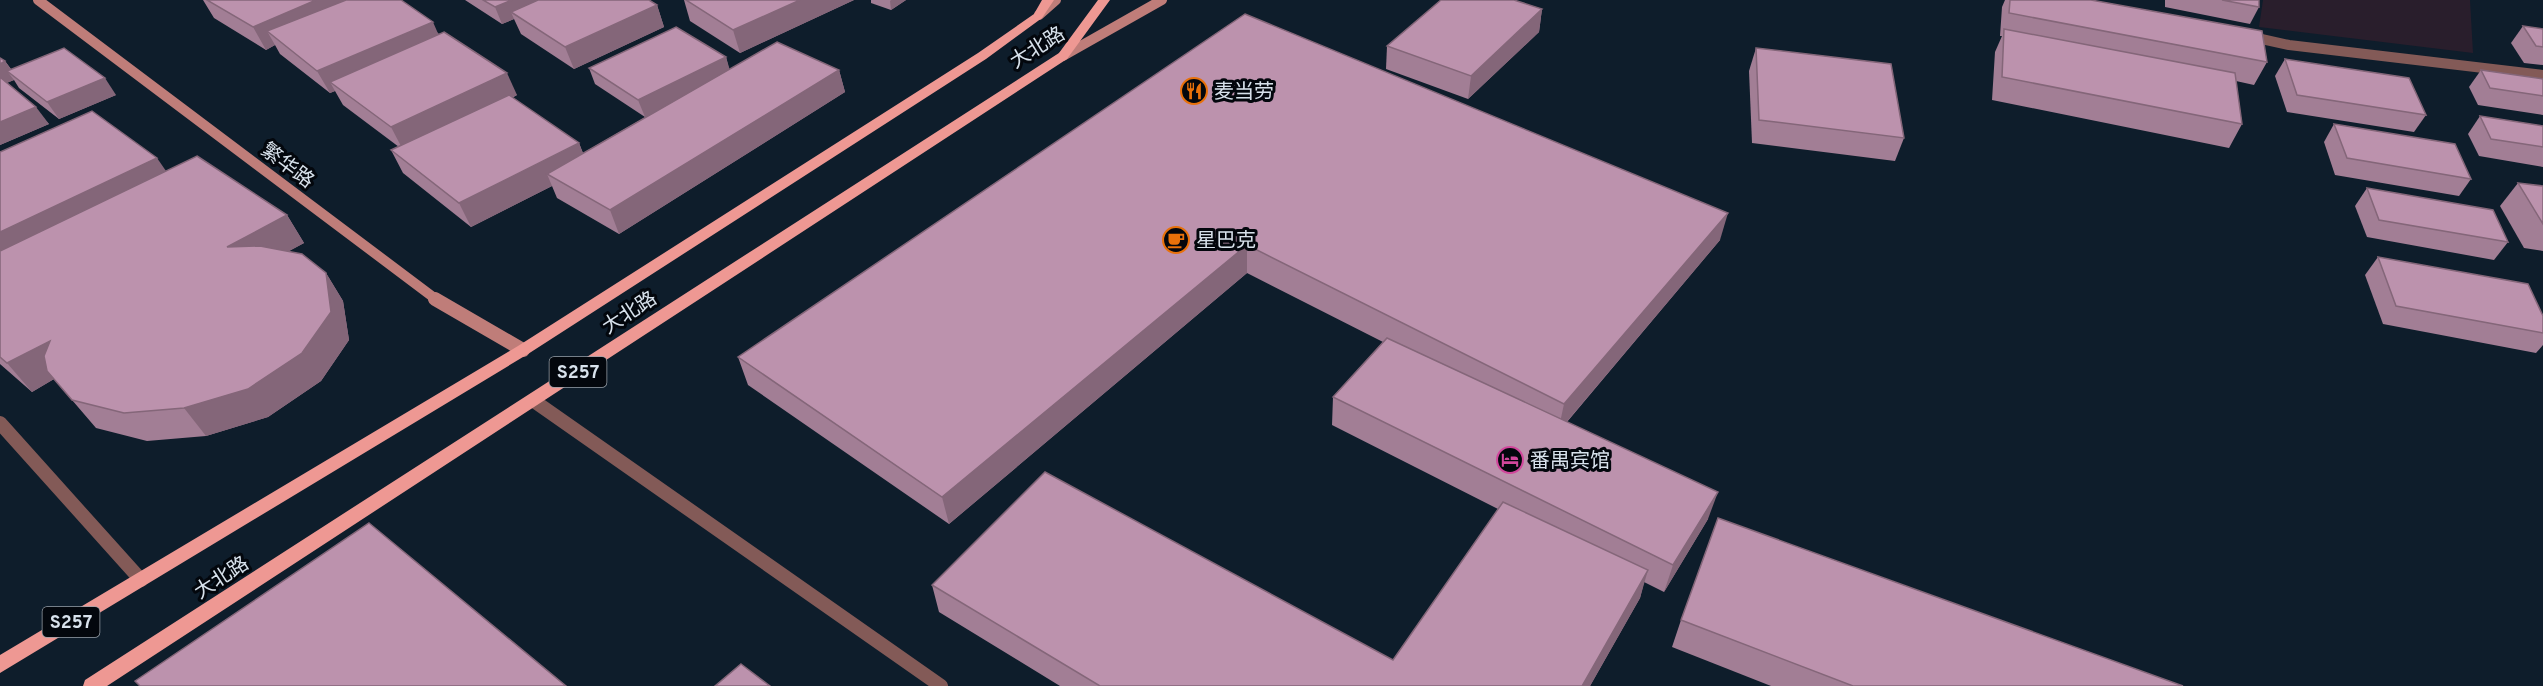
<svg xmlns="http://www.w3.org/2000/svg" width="2543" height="686" font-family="Overpass,'Noto Sans SC',sans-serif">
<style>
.education{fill:#291e2c}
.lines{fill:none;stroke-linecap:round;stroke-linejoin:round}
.lane{stroke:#835a57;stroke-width:14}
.street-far1{stroke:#835a57;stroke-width:10}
.street{stroke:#835a57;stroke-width:14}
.secondary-far1{stroke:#bf7d79;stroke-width:10}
.secondary{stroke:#bf7d79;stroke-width:14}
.primary{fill:#ee9893;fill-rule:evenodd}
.wall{fill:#a27e95}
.shaded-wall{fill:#846679}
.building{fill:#bc92ad;stroke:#846679;stroke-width:1.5}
.labels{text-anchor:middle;stroke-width:6;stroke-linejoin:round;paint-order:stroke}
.shield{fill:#03070d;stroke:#98a0a9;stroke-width:1.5}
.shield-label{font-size:18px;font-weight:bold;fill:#d8e2ec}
.street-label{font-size:20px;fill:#d8e2ec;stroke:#03070d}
.poi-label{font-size:20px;fill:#d8e2ec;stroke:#03070d;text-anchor:start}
</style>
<rect width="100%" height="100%" fill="#0e1d2b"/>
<polygon class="education" points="2263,0 2470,0 2473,53 2259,27"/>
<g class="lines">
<polyline class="lane" points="534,401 941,686"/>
<polyline class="street-far1" points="2248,36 2289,45 2543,75"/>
<polyline class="street" points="0,423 141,580"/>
<g class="secondary-far1">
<polyline points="38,0 437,300"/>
<polyline points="1039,15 1056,0"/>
<polyline points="1063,56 1162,0"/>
</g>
<polyline class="secondary" points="435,299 523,350"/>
<g class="primary">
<polygon points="1042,0 1054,0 1042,18 986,59 528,354 0,673 0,655 518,346 978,53 1034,14"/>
<polygon points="1098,0 1110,0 1067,59 107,686 83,686 85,680 1059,53"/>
</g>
</g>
<g class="wall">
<polygon points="203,0 401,0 439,34 517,95 512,98 579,143 583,153 656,111 645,117 595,84 589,68 726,57 729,69 839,70 845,92 619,234 557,198 552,186 471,227 403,173 391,150 399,147 343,105 335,91 330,93 280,54 275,45 266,50 214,18"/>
<polygon points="465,0 649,0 657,5 664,27 574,69 521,34 514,19 502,24"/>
<polygon points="684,0 854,0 740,53 690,21"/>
<polygon points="871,0 906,0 891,10 871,3"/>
<polygon points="2005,0 2091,0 2267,62 2254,85 2236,81 2242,124 2229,148 1992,100 1995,52 2002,36 2000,36 2002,7"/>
<polygon points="2165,0 2259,0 2259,7 2250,24 2165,7"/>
<polygon points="1542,9 1539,32 1468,99 1386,69 1387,46"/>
<polygon points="1245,14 1720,240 1567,422 1708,519 1664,592 1644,582 1640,598 1590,686 1060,686 939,612 932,585 1393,660 1498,509 1332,425 1333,397 1383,342 1247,273 949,524 748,385 738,357"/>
<polygon points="2523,26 2543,29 2543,65 2524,63 2511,43"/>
<polygon points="1756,48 1904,138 1895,161 1752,143 1749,71"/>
<polygon points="2285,59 2426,115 2414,132 2287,112 2275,76"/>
<polygon points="5,61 11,69 116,95 59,119 19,88 14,80 6,83 49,124 0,145"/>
<polygon points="2481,70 2543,79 2543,115 2478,105 2469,87"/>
<polygon points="2480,116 2543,126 2543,167 2479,156 2468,134"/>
<polygon points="2334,124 2471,179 2459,196 2335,175 2324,142"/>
<polygon points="0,152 166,171 287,215 304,243 289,251 326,273 343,301 349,340 321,381 268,417 206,436 147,441 96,428 54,379 32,392 0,364"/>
<polygon points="2518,183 2543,186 2543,251 2524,248 2500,206"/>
<polygon points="2367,188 2508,242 2494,260 2367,237 2355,206"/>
<polygon points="2378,257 2543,316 2543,345 2536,353 2383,324 2365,275"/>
<polygon points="1681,620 2183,686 1771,686 1672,647"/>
</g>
<g class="shaded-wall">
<polygon points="316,0 374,0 267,31 275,45 266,50 253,27"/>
<polygon points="512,0 557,0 511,12 514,19 502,24 495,7"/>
<polygon points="800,0 854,0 740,53 733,30"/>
<polygon points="891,0 906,0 891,10 890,1"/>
<polygon points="657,5 664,27 574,69 565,47"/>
<polygon points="1542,9 1539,32 1468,99 1471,76"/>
<polygon points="433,22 443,45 330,82 335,91 330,93 317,71"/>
<polygon points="726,57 731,74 645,117 638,100"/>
<polygon points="5,61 17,78 7,71 14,80 0,86 0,64"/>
<polygon points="839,70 845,92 619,234 610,210"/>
<polygon points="507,73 517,95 403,150 391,127"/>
<polygon points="105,78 116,95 59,119 47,102"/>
<polygon points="36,107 49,124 0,145 0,122"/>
<polygon points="579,143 588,167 547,174 552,186 471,227 459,203"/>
<polygon points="157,158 173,181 0,265 0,232"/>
<polygon points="1728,213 1720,240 1558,432 1564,404"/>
<polygon points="287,215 304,243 245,275 227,247"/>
<polygon points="1247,245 1247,273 949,524 942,497"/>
<polygon points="326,273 343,301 349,340 321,381 268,417 206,436 184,408"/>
<polygon points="50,341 54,379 32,392 7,363"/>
<polygon points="1718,492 1708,519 1664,592 1673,565"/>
<polygon points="1648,570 1640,598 1590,686 1582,686"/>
</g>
<g class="building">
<polygon points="207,0 316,0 253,27"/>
<polygon points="346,0 401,0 433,22 317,71 267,31"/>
<polygon points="483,0 512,0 495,7"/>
<polygon points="538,0 649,0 657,5 565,47 511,12"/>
<polygon points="686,0 800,0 733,30"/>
<polygon points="1441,0 1514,0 1542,9 1471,76 1387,46"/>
<polygon points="2010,0 2091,0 2262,31 2267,62 2009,13"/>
<polygon points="2222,0 2259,0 2259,7"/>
<polygon points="1245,14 1728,213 1564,404 1247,245 942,497 738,357"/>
<polygon points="2523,26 2543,29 2543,47 2536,46"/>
<polygon points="676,27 726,57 638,100 589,68"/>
<polygon points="2004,29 2235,73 2242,124 2002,77"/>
<polygon points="444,32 507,73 391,127 330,82"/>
<polygon points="777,42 839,70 610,210 547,174"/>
<polygon points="64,48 105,78 47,102 7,71"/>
<polygon points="1756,48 1891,64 1904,138 1759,120"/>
<polygon points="0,58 5,61 0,64"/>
<polygon points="2285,59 2409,78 2426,115 2297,95"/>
<polygon points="2481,70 2543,79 2543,96 2490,88"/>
<polygon points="0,78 1,78 36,107 0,122"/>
<polygon points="509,95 579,143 459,203 391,150"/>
<polygon points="92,111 157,158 0,232 0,152"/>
<polygon points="2480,116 2543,126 2543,147 2491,139"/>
<polygon points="2334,124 2455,144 2471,179 2347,158"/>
<polygon points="197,156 287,215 227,247 260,246 302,254 326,273 331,312 302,353 248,389 184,408 124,413 72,400 47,371 44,356 50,341 7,363 0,357 0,251"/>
<polygon points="2518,183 2543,186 2543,224"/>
<polygon points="2367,188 2493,210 2508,242 2379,220"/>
<polygon points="2378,257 2528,284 2543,316 2543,333 2396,306"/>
<polygon points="1387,338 1718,492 1673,565 1333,397"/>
<polygon points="1045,472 1393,660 1503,502 1648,570 1582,686 1100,686 932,585"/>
<polygon points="1718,518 2183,686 1853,686 1681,620"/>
<polygon points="369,523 566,686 140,686 135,681"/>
<polygon points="741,664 770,686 715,686"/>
</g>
<defs>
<symbol id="restaurant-ring" viewBox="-11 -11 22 22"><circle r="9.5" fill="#03070d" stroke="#e8710a" stroke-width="1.5"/><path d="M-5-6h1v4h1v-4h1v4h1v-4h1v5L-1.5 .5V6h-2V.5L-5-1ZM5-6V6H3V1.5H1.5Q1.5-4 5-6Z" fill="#e8710a"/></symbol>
<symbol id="cafe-ring" viewBox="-11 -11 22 22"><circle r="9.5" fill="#03070d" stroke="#e8710a" stroke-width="1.5"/><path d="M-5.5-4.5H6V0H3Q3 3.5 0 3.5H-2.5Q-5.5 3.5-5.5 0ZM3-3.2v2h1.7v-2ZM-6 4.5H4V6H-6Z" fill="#e8710a"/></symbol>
<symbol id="hotel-ring" viewBox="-11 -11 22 22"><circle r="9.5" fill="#03070d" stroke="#d1479c" stroke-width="1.5"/><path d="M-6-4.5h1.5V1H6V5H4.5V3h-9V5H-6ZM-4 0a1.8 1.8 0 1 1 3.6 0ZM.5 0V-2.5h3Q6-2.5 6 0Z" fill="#d1479c"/></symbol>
</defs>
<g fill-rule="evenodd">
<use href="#restaurant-ring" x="1179" y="76" width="30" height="30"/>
<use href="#cafe-ring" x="1161" y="225" width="30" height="30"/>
<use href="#hotel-ring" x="1495" y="445" width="30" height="30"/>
</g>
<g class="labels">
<g class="shield">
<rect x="549.5" y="357" width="57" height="30" rx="4.5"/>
<rect x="42.5" y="607" width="57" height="30" rx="4.5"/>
</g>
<g class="shield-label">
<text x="578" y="378">S257</text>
<text x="71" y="628">S257</text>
</g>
<g class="street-label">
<text transform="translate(1037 47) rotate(-32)" y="7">大北路</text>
<text transform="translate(288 165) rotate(37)" y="7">繁华路</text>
<text transform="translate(629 312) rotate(-33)" y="7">大北路</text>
<text transform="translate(221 577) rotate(-33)" y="7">大北路</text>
</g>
<g class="poi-label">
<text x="1214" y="98">麦当劳</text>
<text x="1196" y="247">星巴克</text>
<text x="1530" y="467">番禺宾馆</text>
</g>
</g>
</svg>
